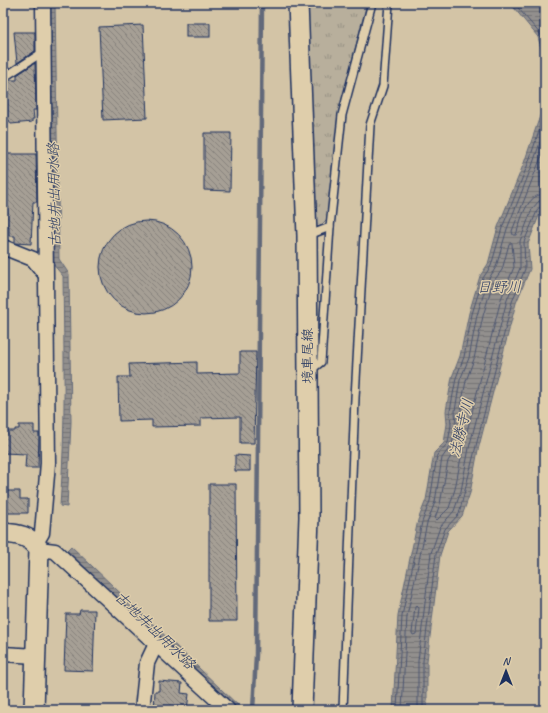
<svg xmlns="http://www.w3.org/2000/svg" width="548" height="713" font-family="Caveat,'Klee One',sans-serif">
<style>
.grass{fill:url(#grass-tufts);stroke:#6a6f7d}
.water{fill:url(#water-rules);stroke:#62697a}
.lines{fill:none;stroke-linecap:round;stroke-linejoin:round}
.shore{stroke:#4b5571;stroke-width:1}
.stream{stroke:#62697a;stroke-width:4.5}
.building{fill:url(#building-back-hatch);stroke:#1b2f5e}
.lane-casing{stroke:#1b2f5e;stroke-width:10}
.street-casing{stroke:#1b2f5e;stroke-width:17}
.secondary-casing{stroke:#1b2f5e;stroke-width:22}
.lane{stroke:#dfceab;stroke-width:7}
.street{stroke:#dfceab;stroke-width:14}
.secondary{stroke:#dfceab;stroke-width:19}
.labels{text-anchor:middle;stroke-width:3;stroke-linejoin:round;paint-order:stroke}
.street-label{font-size:14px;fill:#1b2f5e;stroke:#dfceab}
.water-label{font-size:15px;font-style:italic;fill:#2d3d65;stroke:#dfceab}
</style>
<defs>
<pattern id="grass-tufts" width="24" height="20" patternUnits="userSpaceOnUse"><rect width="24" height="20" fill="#b8af9c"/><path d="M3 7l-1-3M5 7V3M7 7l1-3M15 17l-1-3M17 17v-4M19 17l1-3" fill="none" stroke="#958f82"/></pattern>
<pattern id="water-rules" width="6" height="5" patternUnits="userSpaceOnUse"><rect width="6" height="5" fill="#928f8d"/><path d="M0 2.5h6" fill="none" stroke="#767576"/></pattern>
<pattern id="building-back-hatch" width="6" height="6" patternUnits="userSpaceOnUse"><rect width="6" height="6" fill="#a69f95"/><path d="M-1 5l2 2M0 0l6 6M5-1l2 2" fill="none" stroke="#86827d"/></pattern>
</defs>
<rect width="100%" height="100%" fill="#d3c4a6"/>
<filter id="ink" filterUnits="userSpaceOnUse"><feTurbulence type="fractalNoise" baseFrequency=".025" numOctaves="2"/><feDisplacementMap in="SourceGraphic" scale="8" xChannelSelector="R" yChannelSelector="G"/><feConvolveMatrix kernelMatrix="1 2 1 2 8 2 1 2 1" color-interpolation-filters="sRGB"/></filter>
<g filter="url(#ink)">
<polygon class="grass" points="324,3 367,3 338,115 327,219 321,225 314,223 307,8"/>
<g class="water">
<path d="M 48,3 L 55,3 L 59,259 L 69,274 L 71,422 L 67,507 L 60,506 C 66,429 64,353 63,276 L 52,263 Z"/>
<polygon points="510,3 545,3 545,75 544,59 538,37"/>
<polygon points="545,89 545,207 540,213 528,244 530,269 516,303 478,450 470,493 462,516 448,531 440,555 427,661 427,710 393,710 398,615 418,520 426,500 434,453 444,443 447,424 446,411 452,377 460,356 469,313 480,276 488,264 498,227 524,163 542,110"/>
<polygon points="71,546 243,710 234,710 67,550"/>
</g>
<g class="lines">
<g class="shore">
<polyline points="514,3 541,35 545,48"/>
<path d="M 545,147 L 512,231 L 513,235 L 516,235 C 521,220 526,194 545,194"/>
<polygon points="512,243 514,267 501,299 463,447 455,489 449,508 437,520 435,518 440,504 448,461 458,446 462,426 461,411 463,396 466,381 474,359 483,316 493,282 502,270 509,244"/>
<polygon points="417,606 419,608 416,634 413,635 412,633 415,607"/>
<polyline points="397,710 402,616 422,522 430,501 437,455 448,443 451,425 450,411 456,378 464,357 472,314 483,278 491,266 502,228 528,164 545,113"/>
<polyline points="402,710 407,616 427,523 435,502 442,458 452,444 456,425 455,411 460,380 469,358 477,315 488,280 496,267 507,229 532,166 545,128"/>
<polyline points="418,710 418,661 431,553 440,527 454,511 461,491 469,448 507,300 520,268 520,241 532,209 539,201 545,200"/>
<polyline points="423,710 423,661 436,554 445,529 459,514 512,302 525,269 524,242 537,211 541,206 545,205"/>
</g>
<polyline class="stream" points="253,710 256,655 262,3"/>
</g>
<g class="building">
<rect x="186" y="23" width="24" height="14"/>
<polygon points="143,25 147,118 103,120 99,27"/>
<polygon points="14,32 35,32 35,51 17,63"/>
<polygon points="35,63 36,110 33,110 34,119 32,119 32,122 11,124 9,120 7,120 6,82 9,80 17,80 17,75"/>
<polygon points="204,133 231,133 230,191 204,190"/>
<polygon points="6,154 36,154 37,202 33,202 31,244 15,243 15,236 9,236 9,226 4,226 3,155"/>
<circle cx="146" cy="267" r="46"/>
<polygon points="240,352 256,352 254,443 240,443 240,417 201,418 201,426 152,427 152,420 119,421 118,377 130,377 129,364 197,362 197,374 240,373"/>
<polygon points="19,425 34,425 34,433 39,433 38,468 25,468 26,454 3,453 3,431 15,431 15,429 19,429"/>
<polygon points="235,455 250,456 250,471 235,471"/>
<polygon points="209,484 236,484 237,621 209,621"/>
<polygon points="3,491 20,491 20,499 28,499 28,513 3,513"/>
<polygon points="80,610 95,610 93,671 64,670 66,614 79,614"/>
<polygon points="159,681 182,683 181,693 189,694 187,710 154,710 155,691 159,691"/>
</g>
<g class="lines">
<defs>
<g id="lane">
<polyline points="3,78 43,52"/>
<polyline points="309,235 330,227 342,115 372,3"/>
<polyline points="311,370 321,362 330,227"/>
<polyline points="343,710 355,398 370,125 383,86 389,3"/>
</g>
<g id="street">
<polyline points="3,247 33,259 45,274"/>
<polyline points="36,543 42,533 48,463 43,3"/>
<polyline points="39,549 55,551 228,710"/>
<polyline points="3,654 36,656"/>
<polyline points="142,710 147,663 156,644"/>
</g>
<g id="secondary">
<polyline points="298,3 307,236 309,517 302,710"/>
<path d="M 3,533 C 18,534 31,536 39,549 L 34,710"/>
</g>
</defs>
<use href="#lane" class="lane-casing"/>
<use href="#street" class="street-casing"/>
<use href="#secondary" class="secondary-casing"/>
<use href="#lane" class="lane"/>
<use href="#street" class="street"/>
<use href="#secondary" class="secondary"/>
</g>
</g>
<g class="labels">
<g class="street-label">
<text transform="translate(307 356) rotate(-90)" y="5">境車尾線</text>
</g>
<g class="water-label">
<text transform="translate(54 195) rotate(-91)" y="5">古地井出用水路</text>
<text x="499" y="292">日野川</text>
<text transform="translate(461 428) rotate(-76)" y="5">法勝寺川</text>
<text transform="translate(155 630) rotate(44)" y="5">古地井出用水路</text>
</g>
</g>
<rect width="548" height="713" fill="none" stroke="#dfceab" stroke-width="16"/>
<rect x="8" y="8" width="532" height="697" fill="none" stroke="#1b2f5e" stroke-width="1.5" filter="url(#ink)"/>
<g transform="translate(506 671)" stroke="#dfceab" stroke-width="3" paint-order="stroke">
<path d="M0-3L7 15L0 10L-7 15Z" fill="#1b2f5e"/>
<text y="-6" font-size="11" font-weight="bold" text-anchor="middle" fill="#1b2f5e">N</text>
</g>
</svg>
